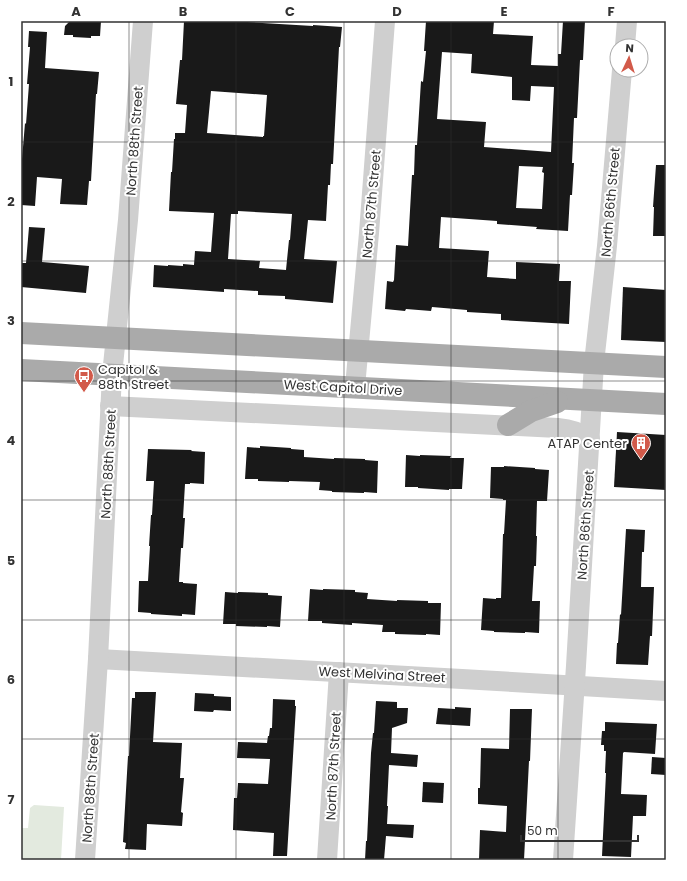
<svg xmlns="http://www.w3.org/2000/svg" width="687" height="881" font-family="Poppins,sans-serif">
<style>
.green{fill:#e3eadf}
.building{fill:#191919;fill-rule:evenodd}
.lines{fill:none;stroke-linecap:round;stroke-linejoin:round}
.minor{stroke:#cfcfcf;stroke-width:20}
.major{stroke:#aaa;stroke-width:22}
.grid{fill:none;stroke:#323232;stroke-width:1;stroke-opacity:0.55}
.labels{text-anchor:middle;stroke-width:4;stroke-linejoin:round;paint-order:stroke}
.street-label{font-size:13px;fill:#323232;stroke:#fff}
.poi-label{font-size:13px;fill:#323232;stroke:#fff;text-anchor:start}
.neatline{fill:none;stroke:#323232;stroke-width:1.5}
.grid-label{font-size:13px;text-anchor:middle;font-weight:bold;fill:#323232}
</style>
<rect width="100%" height="100%" fill="#fff"/>
<polygon class="green" points="34,805 64,807 61,860 21,860 21,828 28,828 30,808"/>
<g class="building">
<polygon points="70,21 101,21 100,36 91,36 91,38 73,37 73,35 64,35 65,26"/>
<path d="M 184,21 L 229,21 L 313,26 L 313,25 L 342,27 L 340,47 L 339,47 L 333,164 L 331,164 L 330,185 L 328,185 L 326,221 L 308,220 L 304,259 L 337,261 L 333,303 L 285,299 L 285,296 L 258,295 L 258,291 L 224,289 L 224,292 L 153,287 L 154,265 L 168,266 L 168,265 L 183,266 L 183,264 L 194,265 L 195,251 L 211,252 L 214,213 L 169,211 L 171,172 L 172,172 L 174,139 L 175,139 L 175,133 L 185,133 L 187,105 L 176,104 L 180,60 L 182,60 ZM 211,91 L 267,95 L 264,136 L 263,136 L 263,137 L 207,133 ZM 238,211 L 292,214 L 290,240 L 289,240 L 286,270 L 259,268 L 260,261 L 228,259 L 231,214 L 238,214 Z"/>
<path d="M 426,21 L 494,21 L 493,34 L 533,36 L 531,65 L 558,66 L 558,54 L 561,54 L 563,21 L 585,21 L 583,60 L 580,60 L 577,118 L 574,118 L 572,163 L 574,163 L 572,195 L 570,195 L 568,231 L 536,229 L 537,227 L 497,224 L 497,221 L 441,217 L 439,248 L 489,251 L 487,277 L 516,279 L 516,262 L 560,264 L 559,281 L 571,281 L 569,324 L 501,320 L 501,314 L 467,312 L 467,310 L 432,307 L 431,311 L 406,309 L 405,311 L 385,309 L 387,281 L 393,282 L 394,280 L 396,245 L 408,246 L 412,175 L 414,175 L 415,145 L 417,145 L 421,81 L 423,82 L 426,51 L 424,51 ZM 442,52 L 472,54 L 471,73 L 512,77 L 512,100 L 530,101 L 531,86 L 554,87 L 551,152 L 484,147 L 486,122 L 437,119 ZM 519,166 L 543,167 L 542,172 L 544,173 L 542,209 L 516,208 Z"/>
<polygon points="29,31 47,32 45,68 99,72 97,94 96,94 91,181 89,181 87,205 60,204 62,179 37,177 35,206 21,205 21,159 22,159 25,123 26,124 29,84 27,84 30,47 28,47"/>
<polygon points="656,165 666,165 666,236 653,236 654,207 653,207"/>
<polygon points="29,227 45,228 42,262 89,266 86,293 21,287 21,263 26,263"/>
<polygon points="623,287 666,290 666,342 621,340"/>
<polygon points="617,432 666,435 666,490 614,487"/>
<polygon points="260,446 291,448 291,449 304,450 304,457 334,459 334,458 365,459 365,460 378,461 377,493 364,492 364,493 332,492 332,491 319,490 320,482 289,481 289,482 258,481 258,479 245,479 247,447 260,448"/>
<polygon points="148,449 192,450 191,451 205,452 204,484 190,483 190,484 185,484 183,518 185,518 183,548 181,548 179,582 183,582 183,583 197,584 195,615 182,614 182,616 151,614 151,613 138,612 139,581 148,581 150,546 149,546 151,515 152,515 154,481 146,481"/>
<polygon points="406,455 420,456 420,455 451,456 450,458 464,458 462,489 449,489 449,490 418,488 418,487 405,487"/>
<polygon points="504,466 535,468 535,469 549,470 547,501 537,501 536,536 537,536 536,566 534,566 532,601 540,601 539,633 525,632 525,633 494,632 494,631 481,630 483,598 496,599 496,598 501,598 503,534 504,534 506,500 503,500 503,499 490,498 491,467 504,467"/>
<polygon points="626,529 645,530 644,552 642,552 641,587 654,587 652,636 650,636 648,665 616,664 617,643 618,643 620,614 621,615"/>
<polygon points="310,589 323,590 323,589 355,590 355,592 368,593 367,599 397,601 397,600 428,601 428,603 441,603 440,635 426,634 426,635 395,634 395,632 382,632 383,625 352,623 352,625 322,623 322,621 308,621"/>
<polygon points="225,592 238,593 238,592 268,593 268,595 282,596 280,627 267,626 267,627 236,626 236,624 223,624"/>
<polygon points="135,692 156,692 153,742 182,743 180,778 184,778 181,812 183,813 182,826 147,824 146,850 125,849 126,843 123,842 128,756 129,756 132,698 135,698"/>
<polygon points="195,693 214,694 214,696 231,697 231,711 214,710 213,712 194,711"/>
<polygon points="273,699 295,700 295,706 296,706 287,856 273,856 274,833 233,830 234,798 237,798 238,783 268,784 270,759 237,758 238,742 267,743 268,736 269,736 270,728 272,728"/>
<polygon points="376,701 397,702 397,708 408,708 407,723 392,728 391,753 418,755 417,767 389,765 387,806 388,806 387,824 414,825 413,838 386,836 384,860 365,860 366,841 367,841 371,753 373,733 374,733"/>
<polygon points="455,707 471,708 470,726 436,724 438,708 455,709"/>
<polygon points="510,709 532,709 530,761 529,761 524,860 479,860 480,830 506,832 507,806 478,804 478,788 480,788 481,748 509,749"/>
<polygon points="605,722 657,724 655,754 624,752 623,753 621,794 647,795 646,816 633,816 631,857 602,856 606,773 605,773 606,751 604,751 604,745 601,745 602,731 605,731"/>
<polygon points="652,757 666,758 666,775 651,774"/>
<polygon points="423,782 444,783 443,803 422,802"/>
</g>
<g class="lines">
<g class="minor">
<polyline points="625,46 627,21"/>
<polyline points="355,387 369,233 385,21"/>
<path d="M 110,406 L 558,428 C 570,429 580,432 590,439"/>
<polyline points="98,659 462,679 666,691"/>
<polyline points="85,860 98,659 112,375 128,220 143,21"/>
<polyline points="327,860 339,672"/>
<polyline points="563,860 576,666 594,363 607,246 622,70"/>
</g>
<g class="major">
<polyline points="21,333 666,367"/>
<polyline points="21,370 666,404"/>
<polyline points="508,425 531,411 557,402"/>
</g>
</g>
<path class="grid" d="M 129,21 L 129,860M 236,21 L 236,860M 344,21 L 344,860M 451,21 L 451,860M 558,21 L 558,860M 21,142 L 666,142M 21,261 L 666,261M 21,381 L 666,381M 21,500 L 666,500M 21,620 L 666,620M 21,739 L 666,739"/>
<defs>
<symbol id="bus-pin" viewBox="-11 -11 22 30"><path d="M0 17L-7.5 6A9.5 9.5 0 1 1 7.5 6Z" fill="#d25a4a" stroke="#fff"/><path d="M-5-6H5V4H4V6H2V4H-2V6H-4V4H-5ZM-3.5-4V0h7V-4ZM-3.5 1.2v1.5H-2V1.2ZM2 1.2v1.5H3.5V1.2Z" fill="#fff"/></symbol>
<symbol id="building-pin" viewBox="-11 -11 22 30"><path d="M0 17L-7.5 6A9.5 9.5 0 1 1 7.5 6Z" fill="#d25a4a" stroke="#fff"/><path d="M-4-6H4V6H1V3H-1V6H-4ZM-2.5-4.3h1.7v1.8h-1.7ZM.8-4.3h1.7v1.8H.8ZM-2.5-1h1.7V.8h-1.7ZM.8-1h1.7V.8H.8Z" fill="#fff"/></symbol>
</defs>
<g fill-rule="evenodd">
<use href="#bus-pin" x="73" y="365" width="22" height="30"/>
<use href="#building-pin" x="630" y="432" width="22" height="30"/>
</g>
<g class="labels">
<g class="street-label">
<text transform="translate(134 141) rotate(-86)" y="5">North 88th Street</text>
<text transform="translate(610 202) rotate(-85)" y="5">North 86th Street</text>
<text transform="translate(371 204) rotate(-85)" y="5">North 87th Street</text>
<text transform="translate(343 387) rotate(3)" y="5">West Capitol Drive</text>
<text transform="translate(108 464) rotate(-87)" y="5">North 88th Street</text>
<text transform="translate(585 525) rotate(-86)" y="5">North 86th Street</text>
<text transform="translate(382 674) rotate(3)" y="5">West Melvina Street</text>
<text transform="translate(333 766) rotate(-87)" y="5">North 87th Street</text>
<text transform="translate(90 788) rotate(-86)" y="5">North 88th Street</text>
</g>
<g class="poi-label">
<text x="98" y="374">Capitol &amp;<tspan x="98" dy="15">88th Street</tspan></text>
<text x="627" y="448" text-anchor="end">ATAP Center</text>
</g>
</g>
<rect width="687" height="881" fill="none" stroke="#ffffff" stroke-width="44"/>
<g transform="translate(629 58) rotate(4)"><circle r="19" fill="#ffffff" stroke="#adadad"/>
<path d="M0-3L7 15L0 10L-7 15Z" fill="#d25a4a"/>
<text y="-6" font-size="11" font-weight="bold" text-anchor="middle" fill="#323232">N</text>
</g>
<path d="M521 835v6h117v-6" fill="none" stroke="#323232" stroke-width="2"/>
<text x="527" y="835" font-size="12" fill="#323232" stroke="#ffffff" stroke-width="3" paint-order="stroke">50 m</text>
<rect x="22" y="22" width="643" height="837" class="neatline"/>
<g class="grid-label">
<text x="76" y="16">A</text>
<text x="183" y="16">B</text>
<text x="290" y="16">C</text>
<text x="397" y="16">D</text>
<text x="504" y="16">E</text>
<text x="611" y="16">F</text>
<text x="11" y="86">1</text>
<text x="11" y="206">2</text>
<text x="11" y="325">3</text>
<text x="11" y="445">4</text>
<text x="11" y="565">5</text>
<text x="11" y="684">6</text>
<text x="11" y="804">7</text>
</g>
</svg>
